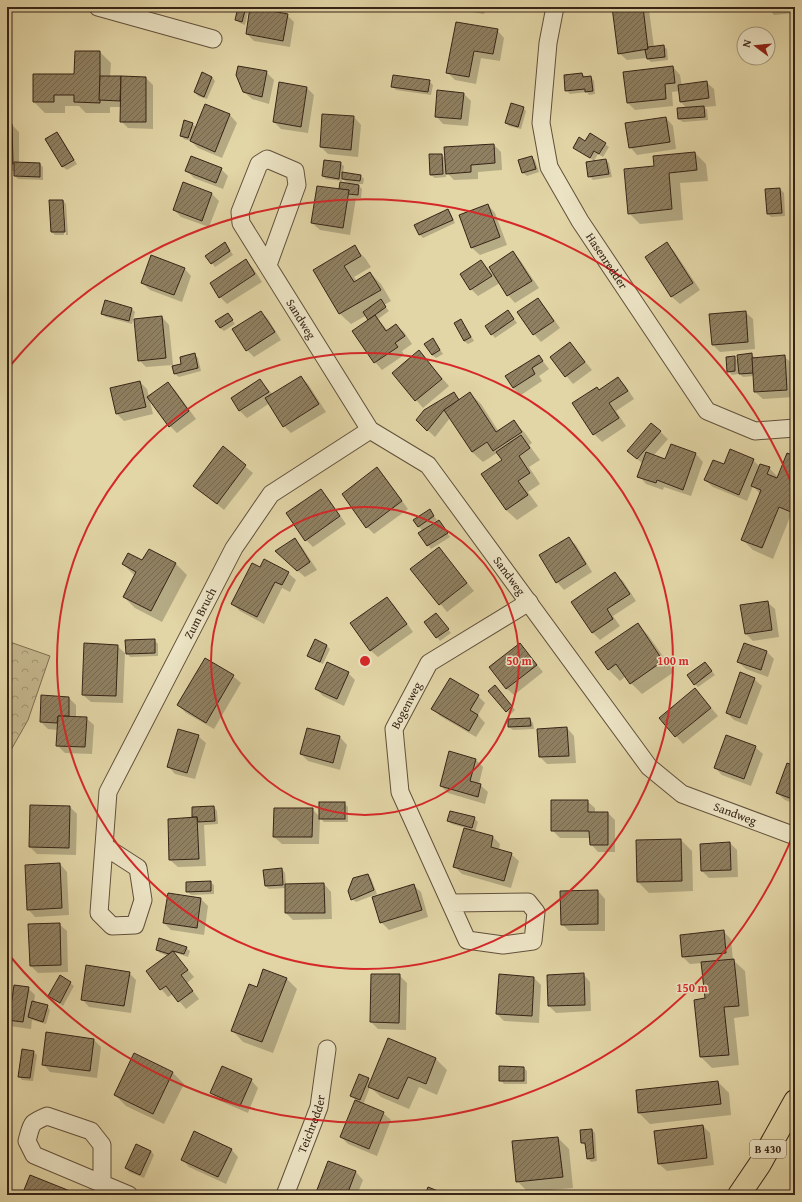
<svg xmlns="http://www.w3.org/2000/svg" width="802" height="1202" font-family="'Gentium Book Plus',serif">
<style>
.forest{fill:url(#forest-crowns);stroke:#7e6e52}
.shadow{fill:#0003;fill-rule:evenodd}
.building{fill:url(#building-hatch);stroke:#362417}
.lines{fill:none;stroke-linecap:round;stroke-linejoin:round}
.minor-casing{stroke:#61503b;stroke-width:19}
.primary-casing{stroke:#362417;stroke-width:24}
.minor{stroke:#ece4c5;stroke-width:17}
.primary{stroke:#e2d5a6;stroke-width:22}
.ring{fill:none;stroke:#d62828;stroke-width:2}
.labels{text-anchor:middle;stroke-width:3;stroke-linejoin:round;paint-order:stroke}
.shield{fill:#ece4c5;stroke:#6d5e4b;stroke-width:1}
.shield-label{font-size:11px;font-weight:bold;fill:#362417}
.street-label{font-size:12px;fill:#362417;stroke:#ece4c5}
.centre{fill:#d62828;stroke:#ece4c5;stroke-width:2}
.ring-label{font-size:12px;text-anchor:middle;font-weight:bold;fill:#d62828;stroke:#ece4c5;stroke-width:3;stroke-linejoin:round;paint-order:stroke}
</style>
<defs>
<pattern id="forest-crowns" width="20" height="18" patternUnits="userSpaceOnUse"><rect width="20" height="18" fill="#c5b78e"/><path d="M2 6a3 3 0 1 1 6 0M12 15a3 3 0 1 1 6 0" fill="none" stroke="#a19573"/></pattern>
<pattern id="building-hatch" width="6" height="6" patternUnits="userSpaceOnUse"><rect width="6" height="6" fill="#8f8061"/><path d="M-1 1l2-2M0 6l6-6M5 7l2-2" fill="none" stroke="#76694f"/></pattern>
</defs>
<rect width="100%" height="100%" fill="#e2d5a6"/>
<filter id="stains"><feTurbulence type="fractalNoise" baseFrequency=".005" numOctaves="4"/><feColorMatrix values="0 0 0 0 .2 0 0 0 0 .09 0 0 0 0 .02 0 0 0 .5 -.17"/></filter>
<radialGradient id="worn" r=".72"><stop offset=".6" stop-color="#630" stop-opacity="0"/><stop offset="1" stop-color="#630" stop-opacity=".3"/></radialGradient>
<polygon class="forest" points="7,641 50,656 28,720 7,757"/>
<g class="shadow">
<polygon points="239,7 249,8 245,25 240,23 236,20"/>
<polygon points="462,7 486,7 484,14 466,11"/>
<polygon points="613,7 646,7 649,10 654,47 663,46 667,49 668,60 651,62 647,58 627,60 619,53"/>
<polygon points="767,7 795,7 795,13 774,15"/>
<polygon points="287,15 294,22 290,47 254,41 247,34"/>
<polygon points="497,30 504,38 500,61 481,58 476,84 455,80 447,72"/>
<polygon points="100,52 111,63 110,77 146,78 153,85 153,129 128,128 121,121 121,107 110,107 110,113 86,113 79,106 65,106 65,113 45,113 34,102 75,75"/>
<polygon points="673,67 680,75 682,86 706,82 714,89 716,106 704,107 707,110 708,120 683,122 679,119 678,109 687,109 681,102 679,91 672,92 673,106 635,110 628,103"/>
<polygon points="266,72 274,80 269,104 252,99 244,92"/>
<polygon points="582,74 586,77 591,77 594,81 595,94 589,95 587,92 570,94 566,90"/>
<polygon points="212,77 215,81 207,99 198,96 195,92"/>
<polygon points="429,81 433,85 431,95 396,90 392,86"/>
<polygon points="307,88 314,95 308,133 281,129 274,122"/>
<polygon points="464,94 471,101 468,126 443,124 436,116"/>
<polygon points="205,105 230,115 237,123 222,158 198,148 191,141 184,139 181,135 192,124 196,127"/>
<polygon points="523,108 526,111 521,129 509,126 506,123"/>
<polygon points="354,117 361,125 358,157 328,154 321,147"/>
<polygon points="666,118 673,126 676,149 637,155 630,147"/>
<polygon points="7,125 12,125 19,132 19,163 40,164 43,167 43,180 18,179 15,176 15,171 7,171"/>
<polygon points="57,133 60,136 77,164 67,170 63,167 47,139"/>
<polygon points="586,142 605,144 609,147 603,157 598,154 594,161 574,148"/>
<polygon points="494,145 501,152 502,170 478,172 478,179 454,180 446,172 446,177 435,178 431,175 442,155 446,159"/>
<polygon points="695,153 706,164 708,181 680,183 683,220 640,224 629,213 655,167"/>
<polygon points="531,157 535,160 539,172 527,176 523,173 519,161"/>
<polygon points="606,160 609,163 612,177 593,180 589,176"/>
<path d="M 340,163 L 344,166 L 343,173 L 361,176 L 364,179 L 363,184 L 357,184 L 362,189 L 361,198 L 356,198 L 350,235 L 320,230 L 312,223 L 340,190 L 342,181 L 326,179 L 323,176 ZM 342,178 L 348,184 L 342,183 Z"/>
<polygon points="221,169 228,176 223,189 194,178 186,170"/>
<polygon points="184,184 212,194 219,201 209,227 181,217 174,210"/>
<polygon points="780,189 784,193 785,216 771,217 768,214 766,190"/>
<polygon points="63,201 66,204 68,235 66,235 64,203 62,203 64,235 55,235 52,232"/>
<polygon points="488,205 495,213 507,245 480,255 472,248 460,216"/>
<polygon points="448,210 451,214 455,223 423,238 420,235 416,225"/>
<polygon points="667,244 674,251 700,290 680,304 672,297 647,257"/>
<polygon points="228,247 233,255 215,267 207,256"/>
<polygon points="354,247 365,258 371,267 354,277 357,281 370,273 381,284 391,301 384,305 389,311 378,319 388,331 396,325 404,332 412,344 402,351 404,355 382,370 375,362 353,331 370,320 367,315 351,324 340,314 315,270"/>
<polygon points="513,252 520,260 539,288 515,303 508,295 500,283 478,296 471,289 481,261 492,273"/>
<polygon points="246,261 253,268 262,282 227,304 220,297"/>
<polygon points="184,268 191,276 182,302 150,290 142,283"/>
<polygon points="538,299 545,307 560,328 541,342 534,334"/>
<polygon points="106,302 132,309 135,312 132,324 106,317 102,314"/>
<polygon points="261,312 268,319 281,340 254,357 247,350"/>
<polygon points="745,312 753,319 755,349 720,352 713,345 710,315"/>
<polygon points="511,315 517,323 495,338 492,334"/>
<polygon points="162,317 169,325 173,365 146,367 139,360"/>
<polygon points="231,318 235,324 224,331 220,328"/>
<polygon points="461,320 464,324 474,341 468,344 464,341 455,324"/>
<polygon points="436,343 443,354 436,358 432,355"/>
<polygon points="570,343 592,370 573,384 551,357"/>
<polygon points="419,352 449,386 423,408 393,373"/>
<polygon points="194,354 198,358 201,371 179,377 175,374 182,364"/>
<polygon points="751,354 755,358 784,356 792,364 794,397 763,399 755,392 754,376 743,377 738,372 738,374 732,375 728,371 734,357 739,362"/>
<polygon points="539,356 549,369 539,376 542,381 521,395 513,388"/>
<polygon points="301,377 308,384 326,412 291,433 284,426 270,403 247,418 240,411 232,399 260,380 273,395"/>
<polygon points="618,378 625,385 634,399 616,411 626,426 602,442 594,434 574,403 599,391"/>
<polygon points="140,382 147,389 149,397 167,383 175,390 196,419 177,433 170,426 149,398 153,414 124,421 117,414"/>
<polygon points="454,393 460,400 470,393 481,404 499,432 514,422 525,433 532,443 529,445 540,460 529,467 540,484 528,492 538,506 517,520 506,510 503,460 497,453 483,462 472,452 450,418 435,437 417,420"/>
<polygon points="652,424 668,439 654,455 666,460 671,446 696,454 703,462 691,496 664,487 663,490 646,484 639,476 643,464 636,458"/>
<polygon points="223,448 253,473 224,510 194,485"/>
<polygon points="795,457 795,519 790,517 773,559 753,550 742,539 760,494 753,486 747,501 713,487 705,480 724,466 753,460 760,467 769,468 778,477"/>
<polygon points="377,469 384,476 408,509 374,534 367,527"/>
<polygon points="321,490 328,498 346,524 313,547 306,540"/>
<polygon points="429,510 437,520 430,524 432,526 439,521 450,537 431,549 428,545 423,531 418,526"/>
<polygon points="568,538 576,545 592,572 564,590 557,582"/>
<polygon points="295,540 302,547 317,570 305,577 284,559"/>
<polygon points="439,548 474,591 447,612 412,569"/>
<polygon points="149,550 176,564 187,575 162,622 135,608 124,597 135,576 123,564 143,562"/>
<polygon points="260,568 288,573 296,580 290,592 282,588 264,624 240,611 232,604"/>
<polygon points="615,574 623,581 636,601 613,616 620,626 600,640 592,632"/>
<polygon points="386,598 394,605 413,632 378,657 370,650"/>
<polygon points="767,602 775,609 779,637 753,641 746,634"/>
<polygon points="436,614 451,633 440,641 425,622"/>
<polygon points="638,624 648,635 674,672 642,694 631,683 626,676 620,681 609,670 597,652"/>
<polygon points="154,640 158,644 158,656 130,657 127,653"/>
<polygon points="315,641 327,646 330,649 323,664 312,659 309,656"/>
<polygon points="520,644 543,672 514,695 506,688"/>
<polygon points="117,646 125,653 123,703 91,702 83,695"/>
<polygon points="767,652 774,659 768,677 746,669 738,662"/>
<polygon points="705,663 715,675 698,687 695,684"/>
<polygon points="348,673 355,680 344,706 323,696 316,689"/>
<polygon points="233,676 241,683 214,729 186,713 178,705"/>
<polygon points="754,679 762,686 747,725 734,720 727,713"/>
<polygon points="695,689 718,716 683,744 660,718"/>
<polygon points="498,690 515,710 510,715 507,711"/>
<polygon points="478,696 485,703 478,715 485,723 476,737 440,716 433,709"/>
<polygon points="69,698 76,705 76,718 86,718 94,725 92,754 65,753 57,745 58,730 48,729 41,722"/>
<polygon points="530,719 533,723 534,729 513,730 509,727"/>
<polygon points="567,728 574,736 576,763 547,764 540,757"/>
<polygon points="308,729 340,737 347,745 340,770 308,761 301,754"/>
<polygon points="198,736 206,743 195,779 175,774 168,766"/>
<polygon points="755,747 763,754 751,786 722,775 715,768"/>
<polygon points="476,760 483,767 479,784 488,792 485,804 448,793 441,786"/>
<polygon points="795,767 795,804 785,800 777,793"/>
<polygon points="587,801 595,808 595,813 608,813 615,820 615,852 598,852 591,844 591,838 560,838 552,830"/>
<polygon points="344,803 348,807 348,822 324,822 320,818 319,844 282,844 274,837 312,809 320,817"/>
<polygon points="70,807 77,814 76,855 37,854 30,847"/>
<polygon points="214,807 217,811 218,824 204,825 206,866 178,867 170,860 194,818 193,817"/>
<polygon points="474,818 478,822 475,832 493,837 500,844 499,850 511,854 519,861 511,888 462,874 455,867 465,828 452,824 448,821"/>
<polygon points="681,840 692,851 693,891 649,893 638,882 637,841"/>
<polygon points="730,843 737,850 738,877 709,878 702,871 701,845"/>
<polygon points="60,864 67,872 69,915 35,917 28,909"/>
<polygon points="282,869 285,873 286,885 324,884 331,892 332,919 293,920 286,913 286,888 269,889 266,886"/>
<polygon points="367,875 371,878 377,894 356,902 352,899"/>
<polygon points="210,882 214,885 214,894 191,895 187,891"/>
<polygon points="413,885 421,892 428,917 389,930 381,922"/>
<polygon points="598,891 605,899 605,931 569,931 562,924"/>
<polygon points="201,899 208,906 204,935 171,930 164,923"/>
<polygon points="59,924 67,931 68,972 38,973 31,966 29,925"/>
<polygon points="724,932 731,939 733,960 745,971 749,1016 734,1018 739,1065 712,1068 701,1057 695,1000 706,999 702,963 690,964 683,957"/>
<polygon points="186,948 190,951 188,957 173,952 194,977 187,983 199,999 186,1009 173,994 168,997 147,972 168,956 160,953 157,950"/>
<polygon points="129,973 136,980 131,1013 89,1007 82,999"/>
<polygon points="583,974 590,982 591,1011 556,1013 549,1006"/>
<polygon points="399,975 407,983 406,1030 378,1029 371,1022"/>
<polygon points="60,976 74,986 63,1006 49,996"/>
<polygon points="286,978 297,989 273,1053 243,1042 233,1031 257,988"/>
<polygon points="534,978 541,985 539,1023 504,1021 497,1014"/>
<polygon points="28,988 35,995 34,1003 47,1006 50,1010 46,1024 32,1020 31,1029 9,1026 7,1038 7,1001 12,1001"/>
<polygon points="94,1040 101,1047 97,1078 50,1072 43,1064"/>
<polygon points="389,1040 436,1059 447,1070 437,1095 419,1087 409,1109 381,1097 370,1087 363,1105 383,1113 391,1120 377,1156 348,1144 341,1137 356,1100 351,1096 368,1079 371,1082"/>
<polygon points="33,1052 37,1055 33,1081 22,1080 19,1076"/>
<polygon points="134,1054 173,1073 184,1084 164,1124 126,1106 115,1095"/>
<polygon points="524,1068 527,1071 527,1084 504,1084 500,1080"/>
<polygon points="251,1080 258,1088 248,1113 218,1100 211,1093"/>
<polygon points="718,1082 729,1093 731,1115 650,1124 639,1113"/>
<polygon points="703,1126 710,1133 714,1165 667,1171 659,1164"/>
<polygon points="592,1130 595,1133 597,1161 591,1162 588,1158 586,1146 582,1143"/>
<polygon points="558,1138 569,1149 573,1188 528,1192 517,1181 513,1142"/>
<polygon points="136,1145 151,1151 154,1155 144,1178 129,1172 126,1168"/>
<polygon points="231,1149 238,1157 226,1184 189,1167 182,1159"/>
<polygon points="329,1162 356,1172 363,1180 357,1195 316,1195"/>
</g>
<g class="building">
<polygon points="238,7 246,7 242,22 235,20"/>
<polygon points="250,7 288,14 283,41 246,34"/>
<polygon points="612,7 643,7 648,49 618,54"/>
<polygon points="456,22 498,29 493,54 474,51 469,77 446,73"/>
<polygon points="664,45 665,57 647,59 645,50 648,49 648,47"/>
<polygon points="75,51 100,51 100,103 74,102 74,95 54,95 54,102 33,102 33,74 74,74"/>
<polygon points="238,66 267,71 262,97 243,92 236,75"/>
<polygon points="673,66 675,83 665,84 666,99 627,103 623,72"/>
<polygon points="202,72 212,77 204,97 194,92"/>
<polygon points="582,73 583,77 591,76 593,91 585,92 585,89 565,91 564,75"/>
<polygon points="393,75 430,80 428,92 391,87"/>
<polygon points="100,76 121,76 120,101 99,100"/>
<polygon points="121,76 146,77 146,122 120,122"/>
<polygon points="707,81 709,98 680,102 678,85"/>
<polygon points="279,82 307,87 301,127 273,122"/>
<polygon points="437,90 464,93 461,119 435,117"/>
<polygon points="511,103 524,107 518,127 505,123"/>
<polygon points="205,104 230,114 215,152 190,141"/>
<polygon points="704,106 705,117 678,119 677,108"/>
<polygon points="322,114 354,116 351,150 320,147"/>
<polygon points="666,117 670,142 629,148 625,123"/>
<polygon points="184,120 193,123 188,138 180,136"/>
<polygon points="7,124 12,124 13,164 7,164"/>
<polygon points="57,132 74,160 62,167 45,139"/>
<polygon points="590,133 606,143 599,154 594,151 590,158 573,148 579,137 585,141"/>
<polygon points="494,144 495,163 471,165 471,172 446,174 444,147"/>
<polygon points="695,152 697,170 669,173 672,209 628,214 624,169 654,166 653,156"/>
<polygon points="429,154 442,154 443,174 430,175"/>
<polygon points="191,156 222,168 216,183 185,171"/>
<polygon points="532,156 536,169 522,173 518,160"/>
<polygon points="606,159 609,174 588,177 586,162"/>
<polygon points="324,160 341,162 339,179 322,176"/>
<polygon points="14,162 40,163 40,177 14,176"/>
<polygon points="342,172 361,175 360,181 342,179"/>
<polygon points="183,182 212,193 202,221 173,210"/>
<polygon points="340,182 359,185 358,195 348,194 349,190 339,189"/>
<polygon points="317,186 349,190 343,228 311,223"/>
<polygon points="780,188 782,213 767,214 765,189"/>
<polygon points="49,200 63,200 65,232 51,232"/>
<polygon points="488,204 500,237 471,248 459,215"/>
<polygon points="448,209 453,220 419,235 414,225"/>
<polygon points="225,242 230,251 211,264 205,256"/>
<polygon points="667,242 693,283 671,297 645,257"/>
<polygon points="355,245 361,256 344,266 354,282 370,272 381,290 339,314 313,270"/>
<polygon points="513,251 532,281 507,296 489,267"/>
<polygon points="151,255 185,268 174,295 141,283"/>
<polygon points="246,259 255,274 219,298 210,283"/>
<polygon points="481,260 492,276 470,290 460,274"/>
<polygon points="538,298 554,321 533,335 517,312"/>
<polygon points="381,299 386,307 368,320 363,312"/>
<polygon points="105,300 132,308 129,321 101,314"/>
<polygon points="508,310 514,319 491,335 485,326"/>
<polygon points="261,311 275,332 246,351 232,329"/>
<polygon points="746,311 748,342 712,345 709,314"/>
<polygon points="228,313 233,320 220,328 215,321"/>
<polygon points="375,315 386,331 396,324 405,336 395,343 398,347 374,363 352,331"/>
<polygon points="162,316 166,358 138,361 134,319"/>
<polygon points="461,319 471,337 464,341 454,323"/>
<polygon points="433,338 440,350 432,355 424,344"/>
<polygon points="570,342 585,362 565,377 550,357"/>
<polygon points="419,350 442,379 415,401 392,373"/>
<polygon points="195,353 198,368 174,374 172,366 181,364 180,357"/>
<polygon points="752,353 753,373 739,374 737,355"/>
<polygon points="539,355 543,361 532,368 535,374 513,388 505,376"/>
<polygon points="785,355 787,390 754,392 752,358"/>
<polygon points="735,356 735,371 727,372 726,357"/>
<polygon points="301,376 319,404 283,427 265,398"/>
<polygon points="618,377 628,391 609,403 619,418 593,435 572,403 597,387 599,390"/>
<polygon points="260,379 269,392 239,411 231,398"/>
<polygon points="140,381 146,407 116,414 110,388"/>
<polygon points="168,382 189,411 169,427 147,397"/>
<polygon points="454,392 459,400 444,410 427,431 416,420 424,410"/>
<polygon points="470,392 496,432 514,420 522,432 493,451 487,442 472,452 444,410"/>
<polygon points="651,423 661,431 637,459 627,451"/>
<polygon points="521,435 530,448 519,456 530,473 518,481 528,495 506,510 481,474 502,460 496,452"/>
<polygon points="671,444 696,453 683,490 657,480 656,483 637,477 646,452 665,459"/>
<polygon points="223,446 246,465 217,504 193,486"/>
<polygon points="730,449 754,459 739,495 704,480 713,460 724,464"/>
<polygon points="787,453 795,456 795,502 791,512 779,507 762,548 741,540 761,490 751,486 760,464 770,467 767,474 777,478"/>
<polygon points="377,467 402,501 366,528 342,494"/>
<polygon points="321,489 340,516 305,541 286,513"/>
<polygon points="430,509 434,516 418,527 413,520"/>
<polygon points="439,520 448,533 427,546 418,533"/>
<polygon points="569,537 586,564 556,583 539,555"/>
<polygon points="295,538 310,562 297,571 275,551"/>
<polygon points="439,547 467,583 439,605 410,569"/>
<polygon points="149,549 176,563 151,611 123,597 136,572 122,564 128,553 142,560"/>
<polygon points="264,559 289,572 282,585 275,582 257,617 231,604 252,563 260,567"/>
<polygon points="615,572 630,594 607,609 613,619 592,633 571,602"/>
<polygon points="387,597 407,624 370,651 350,623"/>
<polygon points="768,601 772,630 745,634 740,605"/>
<polygon points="436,613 449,629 436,638 424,622"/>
<polygon points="638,623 663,661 630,684 616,664 608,670 595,652"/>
<polygon points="155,639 155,653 126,654 125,640"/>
<polygon points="315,639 327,645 320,662 307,656"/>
<polygon points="84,643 118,645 116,696 82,695"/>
<polygon points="520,643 537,665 506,689 489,667"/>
<polygon points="744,643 767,651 761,670 737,662"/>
<polygon points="205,658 234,675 206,723 177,705"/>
<polygon points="327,662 349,672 337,699 315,689"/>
<polygon points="705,662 712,671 694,685 687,675"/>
<polygon points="740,672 755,678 740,718 726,713"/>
<polygon points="450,678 479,695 470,710 478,715 469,731 431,709"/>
<polygon points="495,685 512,706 506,712 488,691"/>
<polygon points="695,688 711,708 675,737 659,718"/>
<polygon points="41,695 69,697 69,716 58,716 57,723 40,722"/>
<polygon points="58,716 87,717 85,747 56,746"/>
<polygon points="530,718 531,726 508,727 508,719"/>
<polygon points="567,727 569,756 539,757 537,729"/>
<polygon points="307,728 340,736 333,763 300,754"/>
<polygon points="178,729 199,735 187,773 167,767"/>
<polygon points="726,735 756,746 744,779 714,768"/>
<polygon points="449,751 476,759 470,781 481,784 478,797 440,786"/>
<polygon points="787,763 795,766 795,800 776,793"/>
<polygon points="551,800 588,800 588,812 608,812 608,845 590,845 589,831 551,831"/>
<rect x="319" y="802" width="26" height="17"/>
<polygon points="30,805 70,806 69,848 29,847"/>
<polygon points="214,806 215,821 198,822 197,817 192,817 192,807"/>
<polygon points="274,808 313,808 312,837 273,837"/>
<polygon points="450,811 475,817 472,828 447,821"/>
<polygon points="197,817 199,859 169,860 168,819"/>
<polygon points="464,828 493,836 491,847 512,853 504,881 453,867"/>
<polygon points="681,839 682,881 637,882 636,840"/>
<polygon points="730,842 731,870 701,871 700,844"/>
<polygon points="60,863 62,908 27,910 25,865"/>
<polygon points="282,868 283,885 265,886 263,870"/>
<polygon points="368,874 374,890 351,900 348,891 353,878"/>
<polygon points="211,881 211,891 186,892 186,882"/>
<polygon points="324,883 325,913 285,913 285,884"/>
<polygon points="414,884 422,910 380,923 372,897"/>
<polygon points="598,890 598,924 561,925 560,891"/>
<polygon points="168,893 201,898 197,928 163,923"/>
<polygon points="60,923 61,965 30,966 28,924"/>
<polygon points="724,930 726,953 682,957 680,935"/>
<polygon points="159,938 187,947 184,954 173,951 169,954 156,950"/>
<polygon points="173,951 188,970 181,975 193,991 178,1002 166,986 160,990 146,971"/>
<polygon points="734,959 739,1006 724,1007 729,1055 700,1057 694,1000 705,998 701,962"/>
<polygon points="86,965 130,972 124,1006 81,1000"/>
<polygon points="263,969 287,978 262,1042 231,1031 249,984 257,987"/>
<polygon points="584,973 585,1005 548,1006 547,975"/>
<polygon points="371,974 400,974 399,1023 370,1022"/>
<polygon points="499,974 534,977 532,1016 496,1014"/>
<polygon points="60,975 71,982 60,1003 48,996"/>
<polygon points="14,985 29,987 23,1022 7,1020 7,1000 12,1000"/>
<polygon points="32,1001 48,1005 43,1022 28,1017"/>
<polygon points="46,1032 94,1039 90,1071 42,1065"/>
<polygon points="388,1038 436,1058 426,1084 408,1077 398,1099 368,1087"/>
<polygon points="22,1049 34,1051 30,1078 18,1077"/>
<polygon points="134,1053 173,1072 153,1114 114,1095"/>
<polygon points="222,1066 252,1079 240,1106 210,1093"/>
<polygon points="499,1066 524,1067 524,1081 499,1081"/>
<polygon points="359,1074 369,1078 360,1100 350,1096"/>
<polygon points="718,1081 721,1104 638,1113 636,1090"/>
<polygon points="355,1100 384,1112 369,1149 340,1137"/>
<polygon points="703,1125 707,1158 658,1164 654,1131"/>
<polygon points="592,1129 594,1158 587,1159 585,1143 581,1143 580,1130"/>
<polygon points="194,1131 232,1149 218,1177 181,1160"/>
<polygon points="558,1137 563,1177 516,1182 512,1141"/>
<polygon points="136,1144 151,1151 140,1175 125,1168"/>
<polygon points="328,1161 356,1171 347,1195 315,1195"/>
<polygon points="30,1175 80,1195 22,1195"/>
<polygon points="428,1187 448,1195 425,1195"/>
</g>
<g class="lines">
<defs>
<g id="minor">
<polyline points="98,7 213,39"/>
<path id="s1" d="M 555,7 L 548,43 L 541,123 L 549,167 L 580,221 L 707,411 L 755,431 L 795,428"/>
<path id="s2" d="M 268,265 L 297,185 L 295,171 L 267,159 L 259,164 L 240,212 L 241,223 L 370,430 L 428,465 L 649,767 L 682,794 L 795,836"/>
<path id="s3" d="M 104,846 L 138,868 L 143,900 L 135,925 L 112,926 L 99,913 L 108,792 L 234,548 L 271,494 L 370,430"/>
<path id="s4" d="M 451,903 L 528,902 L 536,912 L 533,941 L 503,945 L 467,940 L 400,792 L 394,729 L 429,663 L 529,602"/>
<path d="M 102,1184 L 102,1145 L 91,1131 L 47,1116 C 30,1123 32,1123 27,1141 L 34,1155 L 129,1195"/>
<path id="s5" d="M 285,1195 L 319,1107 L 327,1049"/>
</g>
<polyline id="primary" points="739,1195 760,1164 795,1101"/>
</defs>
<use href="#minor" class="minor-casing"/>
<use href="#primary" class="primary-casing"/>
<use href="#minor" class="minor"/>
<use href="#primary" class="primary"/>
</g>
<g class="ring">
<circle cx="365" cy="661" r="154"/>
<circle cx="365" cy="661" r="308"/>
<path d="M795 830A462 462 0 0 1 9 955M9 367A462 462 0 0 1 795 492"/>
</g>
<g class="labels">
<rect class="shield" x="750" y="1140" width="36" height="18" rx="3"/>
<g class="shield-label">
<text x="768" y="1153">B 430</text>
</g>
<g class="street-label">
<text dy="4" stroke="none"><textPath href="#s1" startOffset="272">Hasenredder</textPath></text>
<text dy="4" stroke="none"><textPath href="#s2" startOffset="315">Sandweg</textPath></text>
<text dy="4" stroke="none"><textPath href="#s2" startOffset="651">Sandweg</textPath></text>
<text dy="4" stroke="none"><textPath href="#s3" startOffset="463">Zum Bruch</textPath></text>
<text dy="4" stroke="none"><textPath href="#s4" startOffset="438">Bogenweg</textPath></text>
<text dy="4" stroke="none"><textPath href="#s2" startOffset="987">Sandweg</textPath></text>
<text dy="4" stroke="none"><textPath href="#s5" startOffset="76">Teichredder</textPath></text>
</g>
</g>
<circle cx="365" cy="661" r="6" class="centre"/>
<g class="ring-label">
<text x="519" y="665">50 m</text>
<text x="673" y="665">100 m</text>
<text x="692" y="992">150 m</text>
</g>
<rect width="802" height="1202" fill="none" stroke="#e2d5a6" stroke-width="24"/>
<rect x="8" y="8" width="786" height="1186" fill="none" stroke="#362417" stroke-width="2"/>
<rect x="12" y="12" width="778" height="1178" fill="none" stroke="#362417"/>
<g transform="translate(756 46) rotate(286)"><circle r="19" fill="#ece4c5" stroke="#a3977f"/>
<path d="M0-3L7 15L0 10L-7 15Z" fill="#8f2418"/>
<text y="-6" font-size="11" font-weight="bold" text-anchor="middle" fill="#362417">N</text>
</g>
<rect width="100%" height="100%" filter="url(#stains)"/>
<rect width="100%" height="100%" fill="url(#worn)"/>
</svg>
